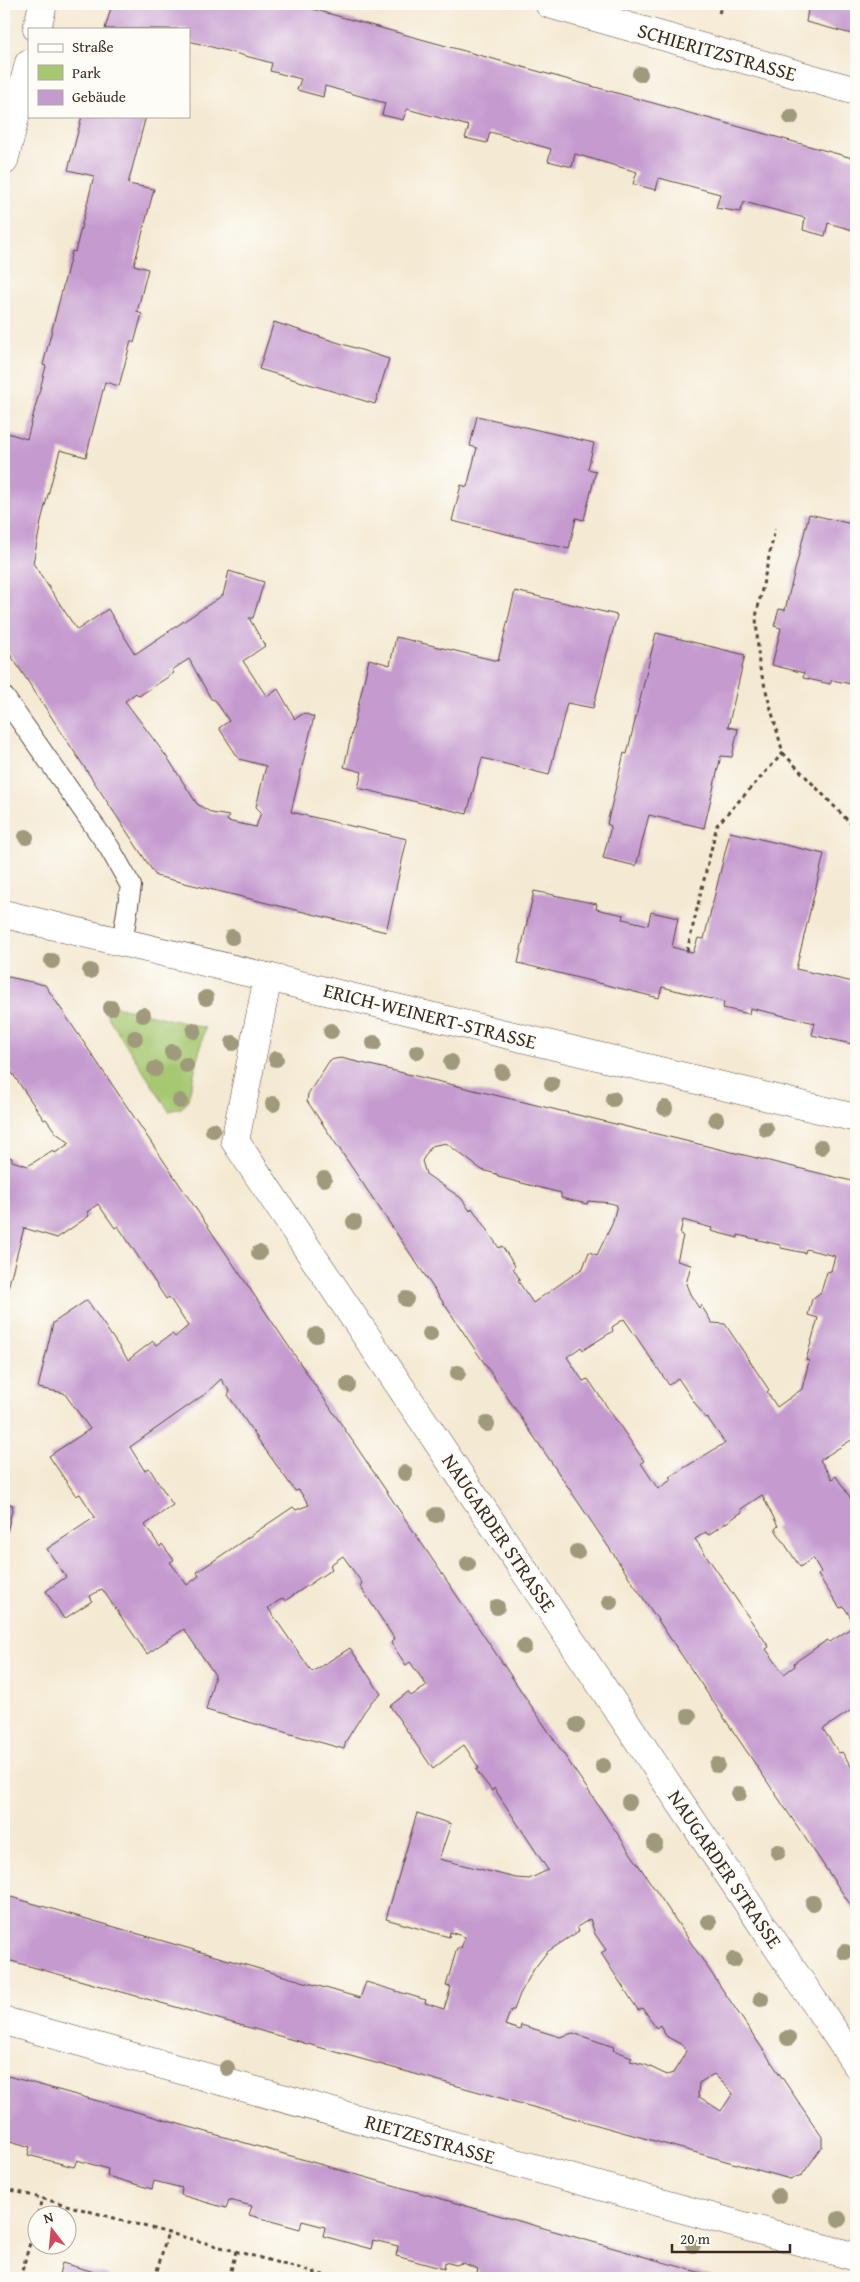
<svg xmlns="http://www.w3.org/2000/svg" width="860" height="2282" font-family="'Gentium Book Plus',serif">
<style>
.green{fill:#a6c871;stroke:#707948}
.building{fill:#c49acf;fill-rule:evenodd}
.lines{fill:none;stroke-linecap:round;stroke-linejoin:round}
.lane-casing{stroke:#574739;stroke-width:22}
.street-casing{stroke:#574739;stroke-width:29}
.secondary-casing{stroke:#574739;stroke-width:29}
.path{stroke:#574739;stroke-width:3;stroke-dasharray:4 4;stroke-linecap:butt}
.lane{stroke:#fff;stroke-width:20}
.street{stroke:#fff;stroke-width:28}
.secondary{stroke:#fff;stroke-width:28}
.tree{fill:#a09a7d}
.labels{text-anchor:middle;stroke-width:4.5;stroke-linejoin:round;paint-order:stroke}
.street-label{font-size:20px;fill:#3b2a1e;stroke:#fdfcf7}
</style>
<rect width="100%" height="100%" fill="#fdfcf7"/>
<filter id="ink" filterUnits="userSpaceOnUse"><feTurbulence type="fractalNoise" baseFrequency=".02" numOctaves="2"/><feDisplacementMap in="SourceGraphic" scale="10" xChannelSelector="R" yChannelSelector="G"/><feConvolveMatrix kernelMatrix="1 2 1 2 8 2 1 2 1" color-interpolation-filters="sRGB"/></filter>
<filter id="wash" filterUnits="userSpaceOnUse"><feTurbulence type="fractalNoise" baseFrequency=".0096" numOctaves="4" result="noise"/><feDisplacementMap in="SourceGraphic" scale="20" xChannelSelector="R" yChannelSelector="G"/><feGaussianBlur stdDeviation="1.12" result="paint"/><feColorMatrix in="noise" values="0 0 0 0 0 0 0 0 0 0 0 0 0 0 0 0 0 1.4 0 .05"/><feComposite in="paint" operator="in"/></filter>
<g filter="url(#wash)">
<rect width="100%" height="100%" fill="#f4e9d2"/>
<polygon class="green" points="111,1005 205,1028 187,1103 181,1108 169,1111 106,1014"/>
<g id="blocks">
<g class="building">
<polygon points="112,4 294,4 856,159 856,231 828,223 825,236 803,230 805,218 744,202 740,212 716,208 720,194 659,178 656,190 633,184 637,172 575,154 572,167 548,161 551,149 490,132 487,143 465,138 469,126 407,109 403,120 382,115 385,103 325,86 323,97 297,90 301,79 270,71 272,63 189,41 189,29 105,29"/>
<polygon points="787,4 856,4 856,35 806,22 808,10"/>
<path d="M 82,116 L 146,116 L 128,184 L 154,189 L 134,265 L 148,269 L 137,312 L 142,314 L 134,343 L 131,341 L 119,386 L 105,382 L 86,457 L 60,450 L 42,517 L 33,563 L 77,630 L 108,609 L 135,654 L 223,595 L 229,571 L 264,582 L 253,618 L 249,618 L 265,646 L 243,661 L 267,697 L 278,689 L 295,719 L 304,713 L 314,717 L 291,812 L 407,839 L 386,932 L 156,876 L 4,645 L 4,432 L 27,439 L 46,366 L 43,365 L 72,251 L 75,252 L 94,176 L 68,170 ZM 189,659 L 211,699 L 215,700 L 229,721 L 219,728 L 239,759 L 266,766 L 256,807 L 261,812 L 256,827 L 227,821 L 229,816 L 212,813 L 197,804 L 169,760 L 125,701 L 136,693 L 139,696 L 174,673 L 172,670 Z"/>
<polygon points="274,322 389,359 375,404 259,369"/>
<polygon points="477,416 594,443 588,469 596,471 584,520 576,518 569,549 452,521 461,485 467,487 477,448 470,446"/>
<polygon points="809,514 856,525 856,685 832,680 830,684 803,678 804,673 772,665 781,628 774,626 779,609 785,610"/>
<polygon points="515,591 617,615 593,708 567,703 549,775 482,758 467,814 358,788 362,772 344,767 369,659 390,665 396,637 498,661"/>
<polygon points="656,633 745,655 728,727 738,729 732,757 721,756 704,828 649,815 636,866 603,858 611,826 607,824 624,753 627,754"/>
<polygon points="730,832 824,854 796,969 853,982 856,972 856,1045 812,1035 815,1023 750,1008 749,1014 723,1008 724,1002 662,987 659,998 518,963 534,891 597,904 596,909 624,915 623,919 648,925 651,912 678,918 672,947 693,953 698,938 704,939"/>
<path d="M 4,976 L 45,985 L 822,2137 L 822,2147 L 802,2175 L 790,2179 L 4,1959 L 4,1895 L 360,1998 L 366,1982 L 426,2000 L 425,2003 L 444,2009 L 451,1987 L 446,1986 L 457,1948 L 461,1948 L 465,1937 L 450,1932 L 449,1937 L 386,1919 L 417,1813 L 451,1824 L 439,1859 L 516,1878 L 529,1879 L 548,1870 L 494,1788 L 492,1791 L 476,1770 L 479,1768 L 464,1745 L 433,1769 L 390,1706 L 408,1692 L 411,1696 L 427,1686 L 410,1662 L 406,1665 L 391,1643 L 394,1638 L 360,1586 L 362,1583 L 343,1556 L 330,1565 L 332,1569 L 285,1601 L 283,1598 L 268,1608 L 312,1672 L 350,1648 L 381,1694 L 372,1701 L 364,1712 L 346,1741 L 344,1749 L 206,1710 L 215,1675 L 184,1629 L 147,1654 L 102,1589 L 90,1596 L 92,1601 L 64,1619 L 46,1591 L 66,1577 L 47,1549 L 95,1517 L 80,1494 L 76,1496 L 49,1456 L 90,1429 L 64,1393 L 38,1388 L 53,1323 L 87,1300 L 128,1360 L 153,1341 L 156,1345 L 172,1334 L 175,1337 L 188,1326 L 169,1297 L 166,1299 L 118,1226 L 115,1228 L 98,1204 L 87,1212 L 89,1216 L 57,1238 L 24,1228 L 4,1303 L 4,1156 L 12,1158 L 12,1161 L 28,1166 L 53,1150 L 55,1153 L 70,1143 L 56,1133 L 46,1119 L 44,1120 L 4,1061 ZM 221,1379 L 230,1392 L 228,1395 L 262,1445 L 295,1491 L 299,1490 L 309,1505 L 296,1510 L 293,1507 L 197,1572 L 199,1576 L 187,1585 L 170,1562 L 174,1560 L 162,1544 L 160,1547 L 145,1525 L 173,1505 L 149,1468 L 144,1470 L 130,1447 L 205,1394 ZM 590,1919 L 595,1934 L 606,1950 L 601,1953 L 638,2010 L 643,2008 L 656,2028 L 660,2025 L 666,2036 L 684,2046 L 686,2051 L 683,2057 L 673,2073 L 667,2075 L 646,2065 L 630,2061 L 632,2057 L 613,2050 L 614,2047 L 573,2033 L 560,2037 L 521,2025 L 520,2030 L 505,2025 L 511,2010 L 514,2010 L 520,1994 L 534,1969 L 547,1952 L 579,1931 L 577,1927 ZM 714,2074 L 733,2093 L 721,2111 L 698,2096 L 699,2083 Z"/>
<path d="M 341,1058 L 856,1182 L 856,1437 L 820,1460 L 832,1479 L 836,1476 L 855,1505 L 852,1508 L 856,1515 L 856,1707 L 823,1729 L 839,1753 L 842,1752 L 856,1774 L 856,1913 L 307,1101 L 308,1094 L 330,1060 ZM 446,1143 L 482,1170 L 497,1174 L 498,1177 L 561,1193 L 561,1198 L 587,1204 L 588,1201 L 610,1203 L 617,1205 L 612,1224 L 597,1255 L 589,1252 L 583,1268 L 533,1303 L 518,1281 L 520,1280 L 513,1268 L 515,1266 L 502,1246 L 499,1248 L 472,1208 L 470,1211 L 461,1198 L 426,1174 L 422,1161 L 431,1146 ZM 683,1220 L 712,1228 L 711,1231 L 738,1238 L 738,1235 L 780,1245 L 781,1248 L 805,1253 L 806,1249 L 835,1256 L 831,1271 L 827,1272 L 821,1292 L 812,1299 L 808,1315 L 818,1318 L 806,1360 L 809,1361 L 802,1389 L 777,1407 L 767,1392 L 769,1390 L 725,1324 L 712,1323 L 701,1305 L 699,1308 L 690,1294 L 686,1284 L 691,1265 L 677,1261 L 683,1236 L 680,1234 ZM 624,1319 L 669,1385 L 678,1378 L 705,1418 L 707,1417 L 725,1443 L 669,1477 L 672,1479 L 658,1489 L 641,1463 L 644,1461 L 588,1379 L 583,1381 L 567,1357 L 581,1347 L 583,1350 L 613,1331 L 612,1327 ZM 762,1495 L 778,1526 L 775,1529 L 800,1567 L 813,1558 L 821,1572 L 818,1575 L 840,1608 L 844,1607 L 851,1618 L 851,1628 L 830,1642 L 827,1640 L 794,1663 L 795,1666 L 784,1674 L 766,1649 L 769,1647 L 695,1539 L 706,1532 L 708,1535 L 742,1512 L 741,1509 Z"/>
<polygon points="4,1503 13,1505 7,1533 4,1532"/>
<polygon points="4,2075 98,2101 719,2278 475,2278 478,2269 462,2263 456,2265 445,2262 444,2269 396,2256 398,2246 373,2240 371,2249 323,2236 325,2227 302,2221 300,2229 249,2215 252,2206 229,2200 226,2208 181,2195 182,2188 154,2181 152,2189 107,2176 108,2169 77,2160 74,2167 28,2155 30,2147 4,2139"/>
<polygon points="62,2263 116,2278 58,2278"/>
</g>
</g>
</g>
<g filter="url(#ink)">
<use href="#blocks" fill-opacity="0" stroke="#574739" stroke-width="1"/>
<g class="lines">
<defs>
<polyline id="lane" points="4,697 109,847 131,886 122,944"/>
<g id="street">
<polyline points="549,4 856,91"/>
<polyline points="4,914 856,1118"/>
<polyline points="268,977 235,1141 856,2064"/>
<polyline points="4,2021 856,2257"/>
</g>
<g id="secondary">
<polyline points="37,29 43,4"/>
<polyline points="4,161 29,63"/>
</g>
</defs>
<use href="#lane" class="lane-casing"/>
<use href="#street" class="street-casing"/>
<use href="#secondary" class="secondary-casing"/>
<g class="path">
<polyline points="719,13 722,4"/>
<polyline points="783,753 856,829"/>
<polyline points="687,951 717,825 783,753 759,665 756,617 775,529"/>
<polyline points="4,2188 334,2278"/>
<polyline points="38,2214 42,2198"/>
<polyline points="20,2278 38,2215"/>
<polyline points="155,2278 168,2232"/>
<polyline points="229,2278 236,2251"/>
</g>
<use href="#lane" class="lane"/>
<use href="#street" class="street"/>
<use href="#secondary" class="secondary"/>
</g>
<g class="tree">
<circle cx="640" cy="74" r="8"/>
<circle cx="791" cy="117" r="8"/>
<circle cx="26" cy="837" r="8"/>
<circle cx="232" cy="937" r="8"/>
<circle cx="52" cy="961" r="8"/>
<circle cx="90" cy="971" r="8"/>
<circle cx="206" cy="998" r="8"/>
<circle cx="111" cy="1008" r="8"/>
<circle cx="143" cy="1015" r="8"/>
<circle cx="194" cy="1031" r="8"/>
<circle cx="331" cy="1031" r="8"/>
<circle cx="135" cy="1038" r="8"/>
<circle cx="233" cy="1043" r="8"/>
<circle cx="374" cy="1043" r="8"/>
<circle cx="172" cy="1052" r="8"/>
<circle cx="417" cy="1052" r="8"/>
<circle cx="276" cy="1059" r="8"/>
<circle cx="451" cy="1062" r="8"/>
<circle cx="186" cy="1065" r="8"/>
<circle cx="155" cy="1069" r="8"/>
<circle cx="502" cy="1072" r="8"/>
<circle cx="552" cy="1084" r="8"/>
<circle cx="613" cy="1099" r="8"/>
<circle cx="180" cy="1101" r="8"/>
<circle cx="273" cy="1104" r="8"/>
<circle cx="665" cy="1108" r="8"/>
<circle cx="716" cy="1119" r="8"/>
<circle cx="766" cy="1129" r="8"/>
<circle cx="213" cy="1130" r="8"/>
<circle cx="821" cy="1147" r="8"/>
<circle cx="324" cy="1179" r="8"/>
<circle cx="354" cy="1222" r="8"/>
<circle cx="259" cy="1253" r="8"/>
<circle cx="406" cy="1299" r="8"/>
<circle cx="430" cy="1334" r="8"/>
<circle cx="316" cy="1335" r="8"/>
<circle cx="458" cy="1373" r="8"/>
<circle cx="348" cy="1385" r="8"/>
<circle cx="487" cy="1424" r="8"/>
<circle cx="405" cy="1473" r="8"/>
<circle cx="436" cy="1515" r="8"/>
<circle cx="577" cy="1552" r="8"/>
<circle cx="468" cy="1564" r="8"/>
<circle cx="610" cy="1602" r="8"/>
<circle cx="497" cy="1607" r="8"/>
<circle cx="524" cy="1647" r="8"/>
<circle cx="689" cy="1716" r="8"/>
<circle cx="577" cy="1725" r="8"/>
<circle cx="717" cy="1765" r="8"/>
<circle cx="603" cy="1766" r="8"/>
<circle cx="739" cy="1794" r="8"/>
<circle cx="629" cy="1802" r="8"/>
<circle cx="655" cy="1844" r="8"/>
<circle cx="778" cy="1852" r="8"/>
<circle cx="813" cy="1903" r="8"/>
<circle cx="709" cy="1922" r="8"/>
<circle cx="845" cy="1952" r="8"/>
<circle cx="734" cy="1960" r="8"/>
<circle cx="761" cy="1999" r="8"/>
<circle cx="788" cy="2038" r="8"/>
<circle cx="227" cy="2068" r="8"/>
<circle cx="778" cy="2196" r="8"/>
<circle cx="839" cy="2219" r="8"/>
<circle cx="693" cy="2245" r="8"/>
</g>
</g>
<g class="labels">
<g class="street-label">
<text transform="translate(717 52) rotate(16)" y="7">SCHIERITZSTRASSE</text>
<text transform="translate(430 1016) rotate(14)" y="7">ERICH-WEINERT-STRASSE</text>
<text transform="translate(499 1533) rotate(56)" y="7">NAUGARDER STRASSE</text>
<text transform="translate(725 1869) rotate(56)" y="7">NAUGARDER STRASSE</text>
<text transform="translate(430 2139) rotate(16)" y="7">RIETZESTRASSE</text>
</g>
</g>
<rect width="860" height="2282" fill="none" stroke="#fdfcf7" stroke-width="20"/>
<rect x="28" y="28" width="162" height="90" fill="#fdfcf7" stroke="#afa8a0"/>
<rect x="38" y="44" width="25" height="8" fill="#ffffff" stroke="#afa8a0"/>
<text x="72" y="52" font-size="15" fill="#3b2a1e">Straße</text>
<rect x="38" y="65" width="25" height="15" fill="#a6c871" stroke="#afa8a0"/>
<text x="72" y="78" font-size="15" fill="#3b2a1e">Park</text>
<rect x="38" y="90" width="25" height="15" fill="#c49acf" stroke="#afa8a0"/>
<text x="72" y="102" font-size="15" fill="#3b2a1e">Gebäude</text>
<g transform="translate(52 2230) rotate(344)"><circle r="24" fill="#fdfcf7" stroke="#afa8a0"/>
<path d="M0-4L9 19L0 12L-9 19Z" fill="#d1495b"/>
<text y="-8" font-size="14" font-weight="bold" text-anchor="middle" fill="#3b2a1e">N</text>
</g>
<path d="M672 2244v8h118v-8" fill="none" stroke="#3b2a1e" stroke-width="2.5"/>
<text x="680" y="2244" font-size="15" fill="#3b2a1e" stroke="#fdfcf7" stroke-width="4" paint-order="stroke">20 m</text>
</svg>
